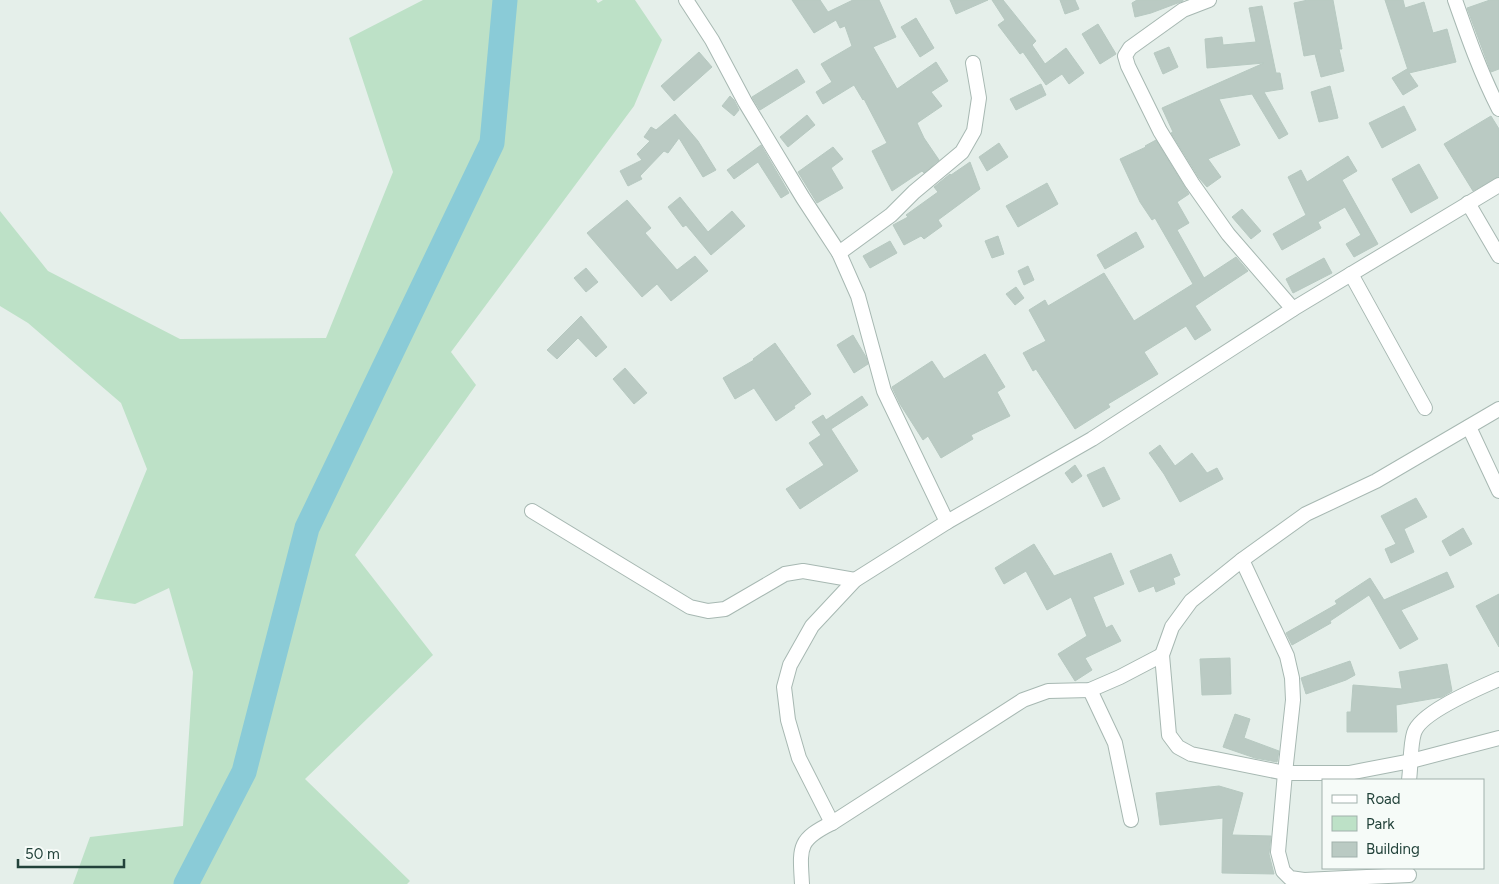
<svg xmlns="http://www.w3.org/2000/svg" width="1499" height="884" font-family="Figtree,sans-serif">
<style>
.green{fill:#bde1c7}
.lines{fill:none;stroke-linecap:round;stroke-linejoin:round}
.river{stroke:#8acbd7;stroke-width:25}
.building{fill:#bacac3;stroke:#b7c9c1}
.minor-casing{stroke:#a7b8b2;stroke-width:16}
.minor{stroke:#fff;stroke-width:14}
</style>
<rect width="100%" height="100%" fill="#e5efea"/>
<polygon class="green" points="423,0 596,0 598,3 603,0 635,0 662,40 634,106 451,352 476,385 355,555 433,655 305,779 410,881 407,884 73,884 90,837 183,826 193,672 169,588 135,604 94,598 147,469 121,403 28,323 0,306 0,211 48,271 180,339 326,338 393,172 349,38"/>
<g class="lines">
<polyline class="river" points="186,884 244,772 307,528 492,143 505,0"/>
</g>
<g class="building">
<polygon points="792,0 820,0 828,12 853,0 879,0 896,37 873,47 897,89 936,62 948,81 931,92 942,106 917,123 924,138 939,160 924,173 922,171 892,191 872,151 887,143 864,99 863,100 854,85 823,104 816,92 832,82 821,64 852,46 845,26 840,28 836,20 814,33"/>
<polygon points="950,0 988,0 956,14"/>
<polygon points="992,0 1003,0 1036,41 1032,45 1045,64 1066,48 1084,73 1069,84 1062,74 1046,85 1023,52 1020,54 998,25 1005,20"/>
<polygon points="1060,0 1075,0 1079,9 1065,14"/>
<polygon points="1137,0 1183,0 1183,1 1151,13 1135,17 1132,3"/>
<polygon points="1308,0 1333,0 1342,49 1339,49 1344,71 1321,77 1315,54 1304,56 1294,3"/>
<polygon points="1385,0 1403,0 1405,8 1424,2 1433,33 1447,29 1456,62 1409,73 1418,86 1403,95 1392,78 1407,69 1408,70"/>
<polygon points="1490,0 1499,0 1499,69 1491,72 1467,8"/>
<polygon points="1262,6 1276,73 1280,73 1283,89 1264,92 1288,134 1279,139 1252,94 1219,99 1240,145 1208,159 1221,177 1207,187 1199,178 1171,133 1173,132 1162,108 1264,63 1207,68 1205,39 1222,37 1223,45 1256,42 1249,8"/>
<polygon points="916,18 934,48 920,57 901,27"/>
<polygon points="1098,24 1116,54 1100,64 1082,34"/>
<polygon points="1169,47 1178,67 1163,74 1154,53"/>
<polygon points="699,52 712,67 674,101 661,86"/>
<polygon points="797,69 805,82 760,110 752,97"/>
<polygon points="1041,84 1046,95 1016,110 1010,99"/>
<polygon points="1330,86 1338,118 1319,122 1311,92"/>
<polygon points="730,96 734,100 739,110 734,116 722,106"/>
<polygon points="1404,106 1416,130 1382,148 1369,123"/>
<polygon points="675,114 698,141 716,170 703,177 679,138 668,153 664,151 640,176 642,179 628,186 620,171 642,160 637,154 650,141 644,137 651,127 656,130"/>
<polygon points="807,115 815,125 788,147 780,137"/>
<polygon points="1491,116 1499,129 1499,176 1473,191 1444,144"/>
<polygon points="1156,140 1189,194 1177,202 1189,223 1177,230 1204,278 1236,257 1248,271 1195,306 1211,330 1195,340 1186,326 1144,352 1158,374 1108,404 1110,407 1075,429 1036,369 1033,371 1023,353 1046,341 1029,310 1045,300 1048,306 1104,273 1134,321 1193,284 1155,218 1152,220 1140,202 1120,159 1146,147 1145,146"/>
<polygon points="999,143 1008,157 987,171 979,157"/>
<polygon points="761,145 789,193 781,198 758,162 734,179 727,170"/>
<polygon points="833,147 843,159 831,168 843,188 817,203 798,172"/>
<polygon points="1348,156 1357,171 1342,180 1378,244 1354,257 1346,244 1361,235 1345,207 1318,222 1321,228 1282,250 1273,234 1306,215 1288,177 1301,170 1307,182"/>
<polygon points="970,162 980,189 938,220 942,226 924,239 921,236 904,245 893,225 908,217 906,215 938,192 934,187 950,174 951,175"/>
<polygon points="1419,164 1438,198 1411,213 1392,179"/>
<polygon points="1047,183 1058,204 1018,227 1006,206"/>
<polygon points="680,197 708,232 732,211 745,226 711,255 686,225 683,227 668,207"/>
<polygon points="627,200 651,228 645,233 677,270 695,256 708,271 671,301 657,284 642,297 587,233"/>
<polygon points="1242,209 1261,231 1251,239 1232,217"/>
<polygon points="1136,232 1144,247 1105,269 1097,255"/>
<polygon points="998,236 1004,254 992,258 985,241"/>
<polygon points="890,241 897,253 870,268 863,256"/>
<polygon points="1324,258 1332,273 1293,293 1286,279"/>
<polygon points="1028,266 1034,280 1024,285 1018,271"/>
<polygon points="586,268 598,282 586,292 574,278"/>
<polygon points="1016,287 1024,298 1015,305 1006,294"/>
<polygon points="581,316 607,347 596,357 578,338 557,359 547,350"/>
<polygon points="853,335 866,357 868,364 854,373 837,345"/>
<polygon points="775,343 811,394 794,406 795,408 776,421 754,388 735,399 723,378 754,360 753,359"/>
<polygon points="985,354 1005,387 997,392 1010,416 971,435 973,439 941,458 928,436 923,440 900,404 892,387 932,361 944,379"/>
<polygon points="625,368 647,393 634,404 613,379"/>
<polygon points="862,396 868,405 831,429 858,471 800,509 786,489 824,465 809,443 821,435 812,422 823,415 826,420"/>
<polygon points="1160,445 1175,466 1192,453 1207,473 1217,468 1223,479 1180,502 1164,474 1149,453"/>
<polygon points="1075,465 1082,476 1072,483 1065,473"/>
<polygon points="1104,467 1120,499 1103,507 1087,475"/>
<polygon points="1416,498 1427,517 1404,529 1414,552 1391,563 1385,549 1396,544 1381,516"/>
<polygon points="1463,528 1472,544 1450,556 1442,541"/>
<polygon points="1034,544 1054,576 1111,553 1124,584 1093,597 1106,628 1112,625 1121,641 1085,658 1092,670 1075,681 1058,654 1087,636 1071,597 1047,610 1026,571 1004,584 995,568"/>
<polygon points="1171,554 1180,575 1173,578 1175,584 1156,592 1154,586 1139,592 1130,571"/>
<polygon points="1447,572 1454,587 1401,610 1418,639 1400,649 1369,595 1330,621 1331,623 1292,645 1286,633 1337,604 1335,601 1370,578 1384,600"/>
<polygon points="1499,594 1499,647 1476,606"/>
<polygon points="1230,658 1231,694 1202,695 1200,659"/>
<polygon points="1350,661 1355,675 1346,680 1306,694 1301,678"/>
<polygon points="1447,664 1452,691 1442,697 1396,705 1397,732 1347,732 1347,712 1351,712 1353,685 1402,689 1399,672"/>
<polygon points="1235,714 1250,719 1244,738 1279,751 1277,762 1255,758 1223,747"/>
<polygon points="1219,786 1243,793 1232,835 1271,836 1269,854 1274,874 1222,873 1223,818 1160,825 1156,793"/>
</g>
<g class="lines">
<defs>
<g id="minor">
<polyline points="686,0 712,40 745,102 803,198 839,253 858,296 884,391 947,522"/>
<polyline points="1209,0 1183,10 1130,48 1125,56 1128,66 1160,131 1192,183 1228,234 1293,309"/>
<path d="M 1455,0 C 1468,37 1481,74 1499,109"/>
<polyline points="1468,203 1499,256"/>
<polyline points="839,253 891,215 914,192 962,152 974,131 979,98 973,63"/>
<polyline points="1351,274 1425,408"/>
<polyline points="1499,409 1376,481 1306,514 1242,560 1191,601 1172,627 1162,655 1169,735 1178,747 1191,754 1285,773 1349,773 1411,761 1499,738"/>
<polyline points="1469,427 1499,491"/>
<polyline points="532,511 690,607 708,611 725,609 785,574 803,571 855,580"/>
<polyline points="1242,560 1287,656 1292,678 1293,700 1285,773 1278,852 1283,871 1290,878 1304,880 1409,875"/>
<polyline points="1090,690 1115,743 1131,820"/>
<path d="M 1409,780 C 1411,766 1410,746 1414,733 C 1420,712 1479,688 1499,679"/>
<polyline points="832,823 799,758 788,720 784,687 790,665 812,626 855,580 947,522 1092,439 1293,309 1499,185"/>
<path d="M 802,884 C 800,848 797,840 832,823 L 1023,700 L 1048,691 L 1090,690 L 1120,677 L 1162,655"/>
</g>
</defs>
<use href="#minor" class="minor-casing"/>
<use href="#minor" class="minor"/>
</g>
<rect x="1322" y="779" width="162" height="90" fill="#f6fbf8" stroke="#a1b1ac"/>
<rect x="1332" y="795" width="25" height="8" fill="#ffffff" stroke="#a1b1ac"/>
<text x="1366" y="804" font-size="15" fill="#22423a">Road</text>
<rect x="1332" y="816" width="25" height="15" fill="#bde1c7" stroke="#a1b1ac"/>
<text x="1366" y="829" font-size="15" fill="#22423a">Park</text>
<rect x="1332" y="842" width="25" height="15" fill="#bacac3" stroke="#a1b1ac"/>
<text x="1366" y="854" font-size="15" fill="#22423a">Building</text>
<path d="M18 859v8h106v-8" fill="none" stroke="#22423a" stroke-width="2.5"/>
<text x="25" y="859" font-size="15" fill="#22423a" stroke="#f6fbf8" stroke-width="4" paint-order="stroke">50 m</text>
</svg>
